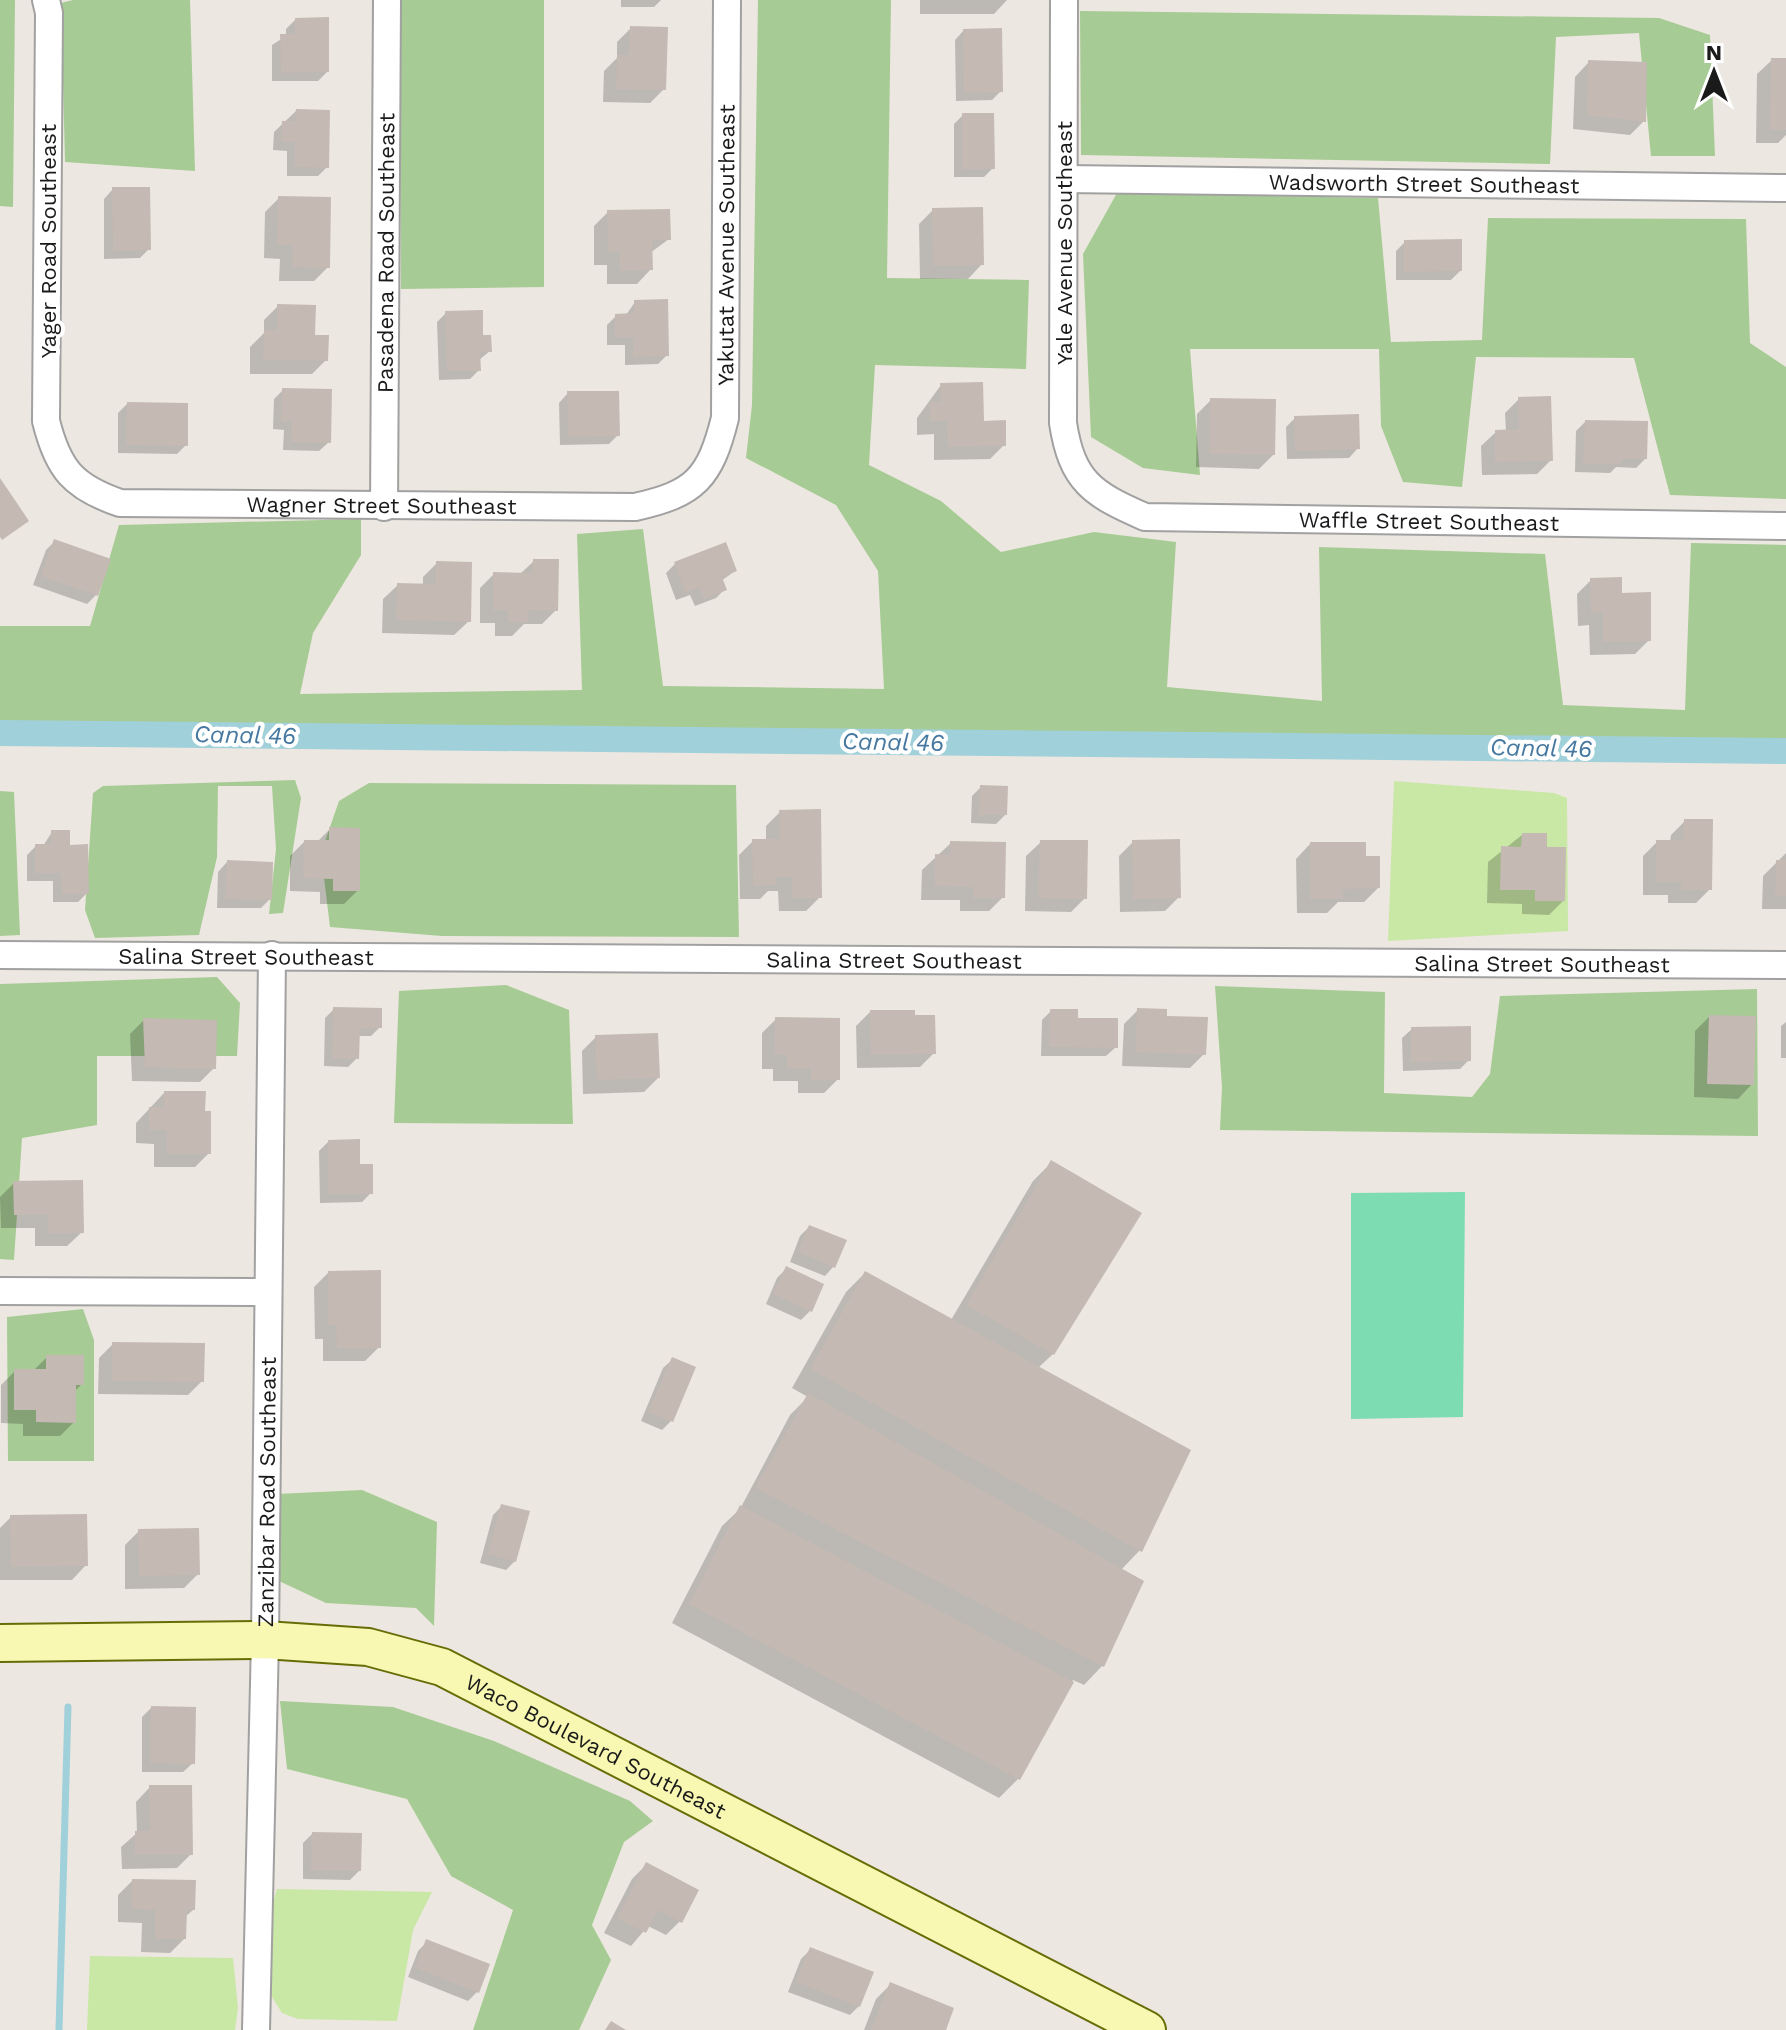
<svg xmlns="http://www.w3.org/2000/svg" width="1786" height="2030" font-family="'Work Sans',sans-serif">
<style>
.grass{fill:#c9e7a5}
.forest{fill:#a7cb94}
.pitch{fill:#7ddcb2}
.shadow{fill:#0003}
.lines{fill:none;stroke-linecap:round;stroke-linejoin:round}
.stream{stroke:#a0d0da;stroke-width:7}
.canal{stroke:#a0d0da;stroke-width:26}
.building{fill:#c4b9b3}
.street-casing{stroke:#a1a1a1;stroke-width:30}
.secondary-casing{stroke:#676d06;stroke-width:40}
.street{stroke:#fff;stroke-width:26}
.secondary{stroke:#f8f8b2;stroke-width:36}
.labels{text-anchor:middle;stroke-width:8;stroke-linejoin:round;paint-order:stroke}
.street-label{font-size:22px;fill:#1a1a1a;stroke:#fff}
.water-label{font-size:24px;font-style:italic;fill:#4678a0;stroke:#fff}
</style>
<rect width="100%" height="100%" fill="#ece7e0"/>
<g class="grass">
<polygon points="1394,781 1554,793 1567,798 1568,931 1388,941"/>
<polygon points="277,1889 432,1892 413,1930 397,2021 298,2019 282,2013 267,1989 271,1910"/>
<polygon points="90,1956 233,1958 238,2008 235,2030 87,2030"/>
</g>
<g class="forest">
<polygon points="0,0 15,0 13,207 0,206"/>
<polygon points="73,0 190,0 195,171 65,162 61,3"/>
<polygon points="400,0 544,0 544,287 401,289"/>
<polygon points="758,0 891,0 887,278 1029,280 1026,369 875,365 869,465 941,501 1001,552 1094,532 1176,542 1167,687 1322,701 1319,547 1545,554 1563,705 1685,710 1691,543 1786,545 1786,743 0,724 0,626 90,626 119,525 361,519 361,555 313,633 300,694 582,690 577,534 643,529 663,686 884,689 878,571 836,505 746,458 752,405"/>
<polygon points="1080,11 1659,18 1710,35 1715,156 1651,156 1639,33 1556,37 1550,164 1081,155"/>
<polygon points="1117,193 1378,198 1391,342 1482,340 1488,218 1746,219 1750,343 1786,367 1786,499 1670,495 1634,358 1476,357 1462,487 1403,482 1381,426 1379,349 1190,349 1200,475 1143,468 1091,437 1083,254"/>
<polygon points="295,780 301,798 283,913 269,914 276,849 272,786 218,786 217,857 199,935 95,938 85,910 93,793 103,786"/>
<polygon points="369,783 736,785 739,937 442,936 330,927 321,853 339,801"/>
<polygon points="0,791 14,792 20,935 0,936"/>
<polygon points="217,977 240,1003 237,1056 97,1056 97,1125 22,1138 14,1260 0,1259 0,984"/>
<polygon points="506,985 569,1010 573,1124 394,1123 399,991"/>
<polygon points="1215,986 1385,992 1384,1093 1472,1097 1490,1074 1500,996 1757,989 1758,1136 1220,1130 1222,1087"/>
<polygon points="83,1309 94,1340 94,1461 8,1461 7,1317"/>
<polygon points="362,1490 437,1522 434,1626 416,1608 326,1603 279,1581 276,1494"/>
<polygon points="280,1701 393,1707 494,1741 630,1801 653,1821 624,1842 592,1925 611,1960 579,2030 473,2030 513,1910 451,1876 407,1799 287,1769"/>
</g>
<polygon class="pitch" points="1465,1192 1463,1417 1351,1419 1351,1193"/>
<g class="shadow">
<polygon points="621,0 661,0 654,7 621,7"/>
<polygon points="920,0 1007,0 994,14 920,14"/>
<polygon points="295,20 327,72 318,81 272,81 272,45 286,36 286,29"/>
<polygon points="631,28 664,89 650,103 603,102 604,71 617,58 617,42"/>
<polygon points="964,30 1001,91 992,100 956,101 955,40"/>
<polygon points="1772,60 1786,60 1786,135 1778,143 1756,143 1757,74"/>
<polygon points="1589,62 1644,121 1630,135 1573,129 1575,77"/>
<polygon points="296,111 327,167 318,176 287,176 287,151 273,150 274,132"/>
<polygon points="963,115 993,168 984,177 954,177 954,124"/>
<polygon points="113,189 149,249 140,258 104,259 104,199"/>
<polygon points="279,198 328,267 314,281 279,281 280,259 264,258 265,212"/>
<polygon points="933,210 982,264 968,279 920,279 919,224"/>
<polygon points="608,212 669,239 650,253 651,269 637,284 607,284 607,265 594,265 594,226"/>
<polygon points="1405,242 1460,271 1451,280 1396,280 1396,251"/>
<polygon points="635,302 667,355 658,364 625,365 625,345 607,345 607,325 616,316 626,315"/>
<polygon points="278,306 313,336 326,360 312,374 250,374 250,347 264,333 264,320"/>
<polygon points="446,313 481,337 490,351 479,360 479,370 470,379 439,380 437,322"/>
<polygon points="941,385 1004,445 990,459 934,460 934,434 917,435 917,418"/>
<polygon points="283,390 329,442 319,451 283,450 284,430 273,429 274,399"/>
<polygon points="568,393 618,435 609,444 560,445 559,403"/>
<polygon points="1519,399 1551,460 1537,474 1482,475 1481,446 1496,432 1506,431 1505,413"/>
<polygon points="1211,400 1273,455 1259,469 1196,467 1197,414"/>
<polygon points="127,404 186,445 177,454 118,453 118,413"/>
<polygon points="1295,418 1358,448 1349,458 1287,459 1286,427"/>
<polygon points="1585,422 1645,459 1636,468 1616,467 1610,473 1575,472 1576,431"/>
<polygon points="55,541 96,595 87,604 33,585 46,550"/>
<polygon points="534,561 556,610 542,624 524,624 512,636 495,636 495,623 480,623 480,588 494,574 520,574"/>
<polygon points="437,563 469,621 454,635 382,633 383,599 398,585 423,586 423,577"/>
<polygon points="675,564 735,571 721,581 725,589 716,598 695,606 690,595 676,600 666,573"/>
<polygon points="1591,580 1620,595 1649,640 1635,654 1590,655 1589,625 1578,626 1577,594"/>
<polygon points="981,787 1005,815 996,824 971,823 972,796"/>
<polygon points="780,812 820,897 806,911 779,911 778,891 768,891 760,899 740,899 739,855 753,841 766,841 766,826"/>
<polygon points="1685,821 1710,889 1696,903 1668,903 1668,895 1643,895 1643,856 1657,842 1670,842 1671,835"/>
<polygon points="330,829 358,890 344,904 320,904 320,892 290,891 290,856 304,842 317,842"/>
<polygon points="52,832 68,847 87,893 78,902 53,902 53,881 27,881 27,855 36,846 43,846"/>
<polygon points="1522,835 1545,849 1563,901 1549,915 1522,914 1522,904 1487,903 1488,862"/>
<polygon points="1041,842 1085,898 1071,912 1025,911 1026,856"/>
<polygon points="1133,842 1179,897 1165,911 1120,912 1119,856"/>
<polygon points="951,843 1003,897 989,911 960,911 960,900 921,900 922,870"/>
<polygon points="1310,844 1364,858 1378,888 1364,902 1338,902 1327,913 1297,913 1296,859"/>
<polygon points="1786,853 1786,909 1762,909 1763,876"/>
<polygon points="227,862 270,899 261,908 217,908 218,872"/>
<polygon points="334,1009 380,1027 371,1036 357,1036 357,1058 348,1067 324,1066 325,1018"/>
<polygon points="1138,1010 1165,1018 1204,1054 1190,1068 1122,1066 1124,1024"/>
<polygon points="1051,1011 1076,1020 1116,1047 1106,1056 1041,1056 1042,1020"/>
<polygon points="870,1012 934,1053 920,1067 857,1068 856,1026"/>
<polygon points="1709,1017 1752,1084 1738,1099 1694,1097 1695,1031"/>
<polygon points="776,1019 838,1079 824,1093 798,1093 798,1081 773,1081 773,1069 762,1069 762,1033"/>
<polygon points="144,1020 214,1068 200,1082 132,1081 130,1034"/>
<polygon points="1786,1022 1786,1058 1781,1058 1781,1026"/>
<polygon points="1412,1029 1469,1060 1460,1069 1403,1071 1402,1038"/>
<polygon points="596,1037 658,1078 644,1092 583,1094 582,1051"/>
<polygon points="164,1093 203,1113 209,1153 195,1167 154,1167 154,1144 136,1143 136,1123"/>
<polygon points="328,1142 358,1166 371,1193 362,1202 320,1203 319,1151"/>
<polygon points="1052,1162 1053,1354 1038,1368 1140,1550 1121,1570 1142,1581 1102,1666 1084,1685 1073,1680 1018,1779 999,1798 672,1623 722,1526 740,1509 790,1415 808,1397 792,1388 846,1292 865,1273 951,1320 1033,1181"/>
<polygon points="14,1183 82,1232 67,1246 35,1246 35,1228 1,1228 0,1197"/>
<polygon points="809,1227 834,1266 825,1276 790,1262 800,1236"/>
<polygon points="786,1269 810,1311 801,1320 766,1304 777,1278"/>
<polygon points="328,1273 379,1347 365,1361 323,1361 323,1339 315,1339 314,1287"/>
<polygon points="113,1344 202,1381 188,1395 98,1394 99,1358"/>
<polygon points="47,1357 82,1384 74,1392 74,1422 60,1436 23,1436 23,1424 1,1423 1,1385 15,1371 33,1371"/>
<polygon points="673,1359 671,1421 662,1430 641,1421 663,1368"/>
<polygon points="502,1506 515,1561 506,1570 480,1563 493,1515"/>
<polygon points="11,1517 86,1565 72,1580 0,1580 0,1528"/>
<polygon points="139,1531 198,1574 184,1588 125,1589 125,1545"/>
<polygon points="151,1708 193,1763 183,1772 142,1772 142,1717"/>
<polygon points="150,1787 191,1854 177,1868 122,1869 121,1847 137,1833 136,1802"/>
<polygon points="312,1834 359,1871 350,1880 303,1879 303,1843"/>
<polygon points="646,1865 680,1921 666,1935 648,1926 631,1946 604,1933 632,1879"/>
<polygon points="132,1881 193,1910 184,1918 184,1939 170,1953 141,1952 142,1923 118,1922 118,1895"/>
<polygon points="427,1942 477,1992 468,2001 408,1977 418,1951"/>
<polygon points="810,1950 859,2006 850,2015 788,1992 801,1959"/>
<polygon points="890,1985 943,2030 864,2030 876,1999"/>
</g>
<g class="lines">
<polyline class="stream" points="59,2030 68,1707"/>
<polyline class="canal" points="0,733 1786,751"/>
</g>
<g class="building">
<polygon points="329,17 329,72 281,73 280,34 295,34 295,18"/>
<polygon points="630,26 668,27 666,90 616,89 617,55 629,55"/>
<polygon points="1002,28 1003,92 964,93 963,29"/>
<polygon points="1771,58 1786,58 1786,130 1770,130"/>
<polygon points="1588,60 1647,62 1646,122 1587,115"/>
<polygon points="296,109 330,110 329,168 295,167 295,142 281,142 282,121 295,121"/>
<polygon points="962,113 994,113 995,169 962,169"/>
<polygon points="112,187 150,187 151,250 113,251"/>
<polygon points="278,196 331,197 330,268 292,267 293,245 277,245"/>
<polygon points="983,207 984,265 933,266 932,208"/>
<polygon points="670,209 671,240 652,240 653,270 620,271 620,251 608,252 607,210"/>
<polygon points="1462,239 1462,271 1404,272 1404,240"/>
<polygon points="668,299 669,356 633,357 633,337 615,337 615,314 634,313 634,300"/>
<polygon points="277,304 316,305 315,335 329,335 328,361 263,360 264,330 277,330"/>
<polygon points="483,310 483,335 491,335 492,352 480,352 481,371 447,371 445,311"/>
<polygon points="983,382 984,421 1006,420 1006,446 948,447 947,421 930,421 930,402 941,402 940,383"/>
<polygon points="282,388 332,389 331,443 291,442 292,421 281,421"/>
<polygon points="567,391 619,391 620,436 568,437"/>
<polygon points="1551,396 1553,461 1495,462 1495,430 1519,429 1518,397"/>
<polygon points="1210,398 1276,399 1275,455 1209,454"/>
<polygon points="127,402 188,403 188,446 126,445"/>
<polygon points="1359,414 1360,449 1295,451 1294,416"/>
<polygon points="1585,420 1648,421 1647,459 1622,459 1621,464 1583,464"/>
<polygon points="0,478 29,521 2,540 0,537"/>
<polygon points="54,539 111,559 98,596 41,576"/>
<polygon points="726,542 737,571 722,577 727,590 704,599 699,587 685,593 674,562"/>
<polygon points="533,559 559,559 558,611 528,610 528,623 508,622 508,610 493,610 493,572 532,573"/>
<polygon points="436,561 472,562 471,622 396,620 397,583 436,584"/>
<polygon points="1622,577 1622,593 1651,592 1651,641 1603,642 1603,612 1591,613 1590,578"/>
<polygon points="980,785 1008,786 1007,815 979,815"/>
<polygon points="821,809 822,898 792,898 792,877 776,877 776,885 753,886 752,839 780,839 779,810"/>
<polygon points="1684,819 1713,819 1712,890 1681,890 1681,882 1656,882 1656,840 1683,840"/>
<polygon points="329,827 360,828 360,891 333,891 333,879 303,878 304,840 329,840"/>
<polygon points="51,830 70,830 70,845 88,844 89,894 62,894 61,873 35,873 35,844 51,844"/>
<polygon points="1522,833 1547,833 1547,847 1566,847 1565,901 1535,901 1535,890 1500,890 1501,846 1521,847"/>
<polygon points="1180,839 1181,898 1133,899 1132,840"/>
<polygon points="1040,840 1088,840 1087,899 1038,898"/>
<polygon points="950,841 1006,842 1005,898 973,898 973,887 935,886 935,854 950,855"/>
<polygon points="1310,842 1366,842 1366,856 1380,856 1380,888 1343,889 1343,899 1310,899"/>
<polygon points="227,860 273,862 272,900 225,899"/>
<polygon points="1776,860 1786,860 1786,896 1775,896"/>
<polygon points="333,1007 382,1008 382,1028 360,1028 359,1059 332,1058"/>
<polygon points="1137,1008 1167,1009 1167,1016 1208,1017 1206,1055 1135,1052"/>
<polygon points="1050,1009 1078,1009 1078,1018 1118,1018 1118,1048 1049,1047"/>
<polygon points="870,1010 915,1010 915,1015 935,1015 936,1054 871,1055"/>
<polygon points="1709,1015 1756,1016 1754,1085 1707,1084"/>
<polygon points="775,1017 840,1018 840,1080 811,1080 811,1068 787,1068 787,1055 775,1055"/>
<polygon points="143,1018 217,1020 216,1069 145,1067"/>
<polygon points="1471,1026 1471,1061 1411,1062 1411,1027"/>
<polygon points="658,1033 660,1078 597,1080 595,1035"/>
<polygon points="164,1091 206,1091 205,1111 211,1111 211,1154 167,1154 167,1130 149,1130 149,1107 164,1107"/>
<polygon points="360,1139 360,1164 373,1164 373,1194 328,1194 328,1140"/>
<polygon points="1051,1160 1142,1213 1054,1355 966,1305"/>
<polygon points="83,1180 84,1233 48,1233 48,1215 14,1215 13,1181"/>
<polygon points="809,1225 847,1240 835,1268 798,1252"/>
<polygon points="786,1266 824,1284 812,1312 773,1294"/>
<polygon points="381,1270 381,1348 337,1348 336,1325 328,1325 328,1271"/>
<polygon points="865,1271 1191,1450 1142,1552 810,1369"/>
<polygon points="112,1342 205,1343 204,1382 112,1381"/>
<polygon points="46,1355 84,1355 84,1385 76,1385 76,1423 36,1422 36,1410 14,1410 14,1369 46,1369"/>
<polygon points="672,1357 696,1367 673,1422 648,1412"/>
<polygon points="808,1393 1144,1581 1104,1667 755,1488"/>
<polygon points="501,1504 530,1511 516,1562 488,1554"/>
<polygon points="740,1505 1074,1682 1020,1780 689,1604"/>
<polygon points="87,1514 88,1566 11,1567 10,1515"/>
<polygon points="199,1528 200,1575 139,1576 138,1529"/>
<polygon points="151,1706 196,1707 195,1764 150,1763"/>
<polygon points="149,1785 192,1785 193,1855 135,1855 135,1831 150,1831"/>
<polygon points="312,1832 362,1833 361,1871 311,1871"/>
<polygon points="646,1862 699,1890 682,1923 658,1910 646,1933 617,1918"/>
<polygon points="132,1879 196,1880 195,1910 187,1910 186,1939 155,1939 155,1910 131,1909"/>
<polygon points="426,1939 490,1964 479,1993 415,1968"/>
<polygon points="810,1947 874,1972 860,2007 796,1982"/>
<polygon points="890,1982 954,2008 946,2030 871,2030"/>
<polygon points="611,2021 626,2030 605,2030"/>
</g>
<g class="lines">
<defs>
<g id="street">
<path id="s1" d="M 46,0 L 49,13 L 46,421 C 58,469 73,487 120,503 L 635,507 C 695,494 710,478 725,418 L 727,0"/>
<path id="s2" d="M 1064,0 L 1063,423 C 1072,481 1092,494 1145,517 L 1786,526"/>
<path id="s3" d="M 1064,179 L 1786,188"/>
<path id="s4" d="M 384,507 L 387,0"/>
<path id="s5" d="M 0,955 L 1786,965"/>
<polyline points="0,1291 268,1292"/>
<path id="s6" d="M 256,2030 L 265,1640 L 272,955"/>
</g>
<g id="secondary">
<path id="s7" d="M 0,1643 L 265,1640 L 368,1647 L 442,1667 L 1147,2030"/>
</g>
</defs>
<use href="#street" class="street-casing"/>
<use href="#secondary" class="secondary-casing"/>
<use href="#street" class="street"/>
<use href="#secondary" class="secondary"/>
</g>
<g class="labels">
<g class="street-label">
<text dy="8" stroke="none"><textPath href="#s3" startOffset="360">Wadsworth Street Southeast</textPath></text>
<text transform="translate(48 241) rotate(-90)" y="8">Yager Road Southeast</text>
<text transform="translate(1064 243) rotate(-90)" y="8">Yale Avenue Southeast</text>
<text dy="8" stroke="none"><textPath href="#s1" startOffset="1364">Yakutat Avenue Southeast</textPath></text>
<text dy="8" stroke="none"><textPath href="#s4" startOffset="254">Pasadena Road Southeast</textPath></text>
<text dy="8" stroke="none"><textPath href="#s1" startOffset="800">Wagner Street Southeast</textPath></text>
<text dy="8" stroke="none"><textPath href="#s2" startOffset="840">Waffle Street Southeast</textPath></text>
<text dy="8" stroke="none"><textPath href="#s5" startOffset="246">Salina Street Southeast</textPath></text>
<text dy="8" stroke="none"><textPath href="#s5" startOffset="894">Salina Street Southeast</textPath></text>
<text dy="8" stroke="none"><textPath href="#s5" startOffset="1542">Salina Street Southeast</textPath></text>
<text dy="8" stroke="none"><textPath href="#s6" startOffset="538">Zanzibar Road Southeast</textPath></text>
<text dy="8" stroke="none"><textPath href="#s7" startOffset="618">Waco Boulevard Southeast</textPath></text>
</g>
<g class="water-label">
<text transform="translate(245 735) rotate(1)" y="8">Canal 46</text>
<text transform="translate(893 742) rotate(1)" y="8">Canal 46</text>
<text transform="translate(1541 748) rotate(1)" y="8">Canal 46</text>
</g>
</g>
<g transform="translate(1714 72)" stroke="#ffffff" stroke-width="6" paint-order="stroke">
<path d="M0-6L14 30L0 20L-14 30Z" fill="#1a1a1a"/>
<text y="-12" font-size="22" font-weight="bold" text-anchor="middle" fill="#1a1a1a">N</text>
</g>
</svg>
